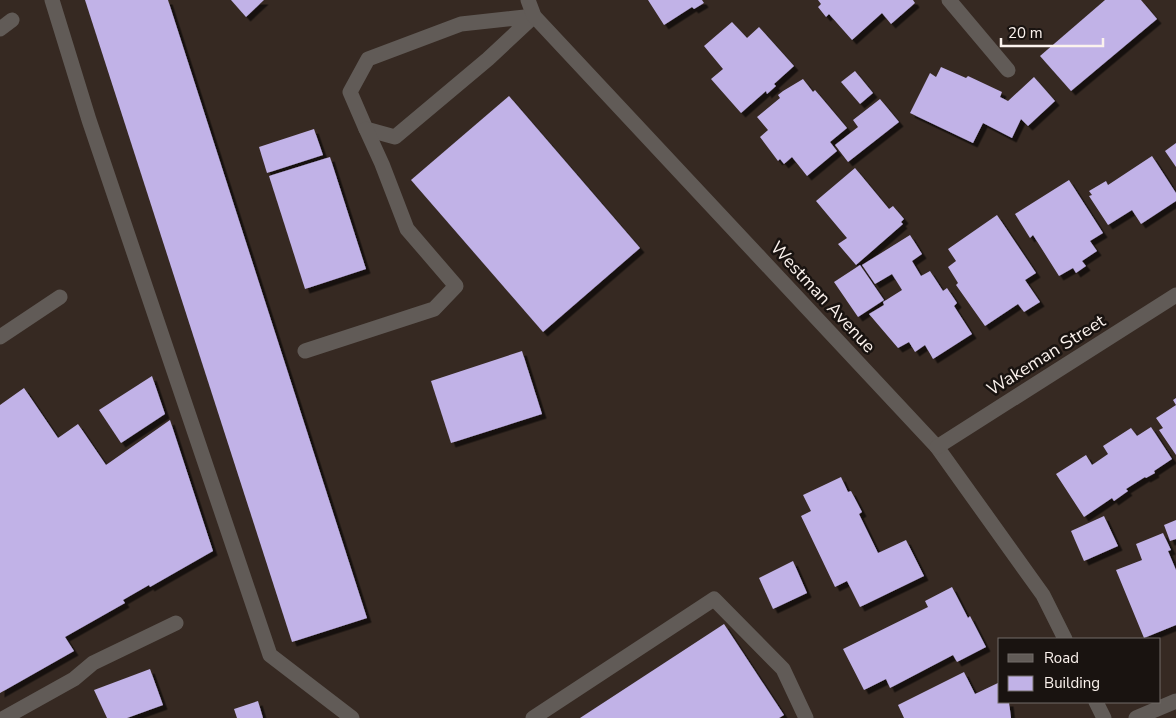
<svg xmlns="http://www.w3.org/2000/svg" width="1176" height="718" font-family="'Nunito Sans',sans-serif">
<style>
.building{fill:#c1b2e7;filter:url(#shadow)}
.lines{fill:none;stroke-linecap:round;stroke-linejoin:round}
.service{stroke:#615b57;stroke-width:15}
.minor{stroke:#615b57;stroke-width:15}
.labels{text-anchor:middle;stroke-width:5;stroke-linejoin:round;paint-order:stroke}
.street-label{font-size:18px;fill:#fbf2ed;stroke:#191310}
</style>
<defs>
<filter id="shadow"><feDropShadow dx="4.5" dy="4.5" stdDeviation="0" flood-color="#0009"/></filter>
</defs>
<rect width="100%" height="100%" fill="#362922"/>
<g class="building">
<polygon points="85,0 168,0 367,618 292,642"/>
<polygon points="231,0 264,0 246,17"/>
<polygon points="648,0 702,0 704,3 694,9 692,7 664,25"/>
<polygon points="818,0 913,0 915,3 891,24 882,13 852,40 829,14 826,17 818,7 821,4"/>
<polygon points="1105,0 1141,0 1157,19 1071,91 1040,56"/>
<polygon points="732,22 747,38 759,27 794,66 774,84 776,86 767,94 766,91 741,113 711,79 723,69 704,46"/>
<polygon points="941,67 966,78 968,76 1002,92 1000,97 1008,101 1034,77 1055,101 1028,126 1021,119 1012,138 983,123 973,143 910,113 930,73 936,77"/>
<polygon points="855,71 873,93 860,104 841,82"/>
<polygon points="803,79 813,92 815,90 847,128 830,142 837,151 807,176 792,157 784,164 780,159 778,161 760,137 768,130 757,117 780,98 778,95 783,91"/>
<polygon points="509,96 640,248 543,332 411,180"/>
<polygon points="880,99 899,122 848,162 835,145 858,127 853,120"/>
<polygon points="314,129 323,155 267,173 259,147"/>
<polygon points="1176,143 1176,167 1165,151"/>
<polygon points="1152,156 1176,193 1176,201 1141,224 1132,210 1108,225 1089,196 1092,195 1089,191 1106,181 1108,185"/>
<polygon points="330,157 366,269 305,289 269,176"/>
<polygon points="855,168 889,209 893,206 904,219 901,222 903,224 856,265 838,244 847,238 816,201"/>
<polygon points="1069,180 1103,233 1090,241 1097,251 1082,261 1086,266 1076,273 1073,268 1059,276 1033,235 1030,238 1015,214"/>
<polygon points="997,215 1036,273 1025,280 1040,302 1024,312 1018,304 985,326 956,285 958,283 948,267 956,261 948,249"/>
<polygon points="910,235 922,254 912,261 921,276 930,271 943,291 947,288 957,303 954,306 972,334 933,359 925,345 915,352 909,342 898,348 869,314 884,305 883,302 902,290 892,274 875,284 862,265"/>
<polygon points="860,265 884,300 858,317 834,282"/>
<polygon points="522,351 542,414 451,443 431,381"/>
<polygon points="152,376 165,414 121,443 99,410"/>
<polygon points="24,388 58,438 78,424 106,465 170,420 213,551 150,587 149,585 123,600 125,603 65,637 74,651 0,693 0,405"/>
<polygon points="1176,398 1176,455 1159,430 1163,428 1156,418 1176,405 1173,400"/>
<polygon points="1151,427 1172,459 1154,471 1155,473 1146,478 1145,477 1126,489 1128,491 1114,501 1112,498 1084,517 1056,474 1086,455 1092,465 1108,454 1103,446 1131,428 1137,436"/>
<polygon points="841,477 848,492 851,491 862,512 859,514 878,553 906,540 924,576 860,607 847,581 835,587 801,516 811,511 803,495"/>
<polygon points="1104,516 1118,546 1084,561 1071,531"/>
<polygon points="1176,520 1176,539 1170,541 1164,525"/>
<polygon points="1163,533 1171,550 1168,551 1176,570 1176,625 1144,638 1116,570 1142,560 1136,544"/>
<polygon points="793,561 807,593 773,609 759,578"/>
<polygon points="952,587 968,618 970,616 986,647 957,662 953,655 890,688 886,679 864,690 843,649 928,607 925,601"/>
<polygon points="724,624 784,715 779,718 580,718"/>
<polygon points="150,669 163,705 127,718 107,718 94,690"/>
<polygon points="964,672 975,694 1000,682 1000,702 1009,702 1011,718 904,718 898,705"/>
<polygon points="258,701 263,718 237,718 234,709"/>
</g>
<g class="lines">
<g class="service">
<polyline points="52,0 89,120 270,655 352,718"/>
<polyline points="949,0 1008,70"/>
<polygon points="534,16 488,59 395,137 366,129 350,92 368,59 461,24"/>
<polyline points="0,29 12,20"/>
<polyline points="0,337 60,297"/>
<polyline points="305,351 434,309 456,286 407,229 382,164 366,129"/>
<polyline points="4,718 74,679 93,663 176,623"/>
<polyline points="533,718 714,599 783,669 806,718"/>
</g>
<g class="minor">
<polyline points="528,0 534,16 937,447 1043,595 1065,639"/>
<polyline points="937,447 1176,295"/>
<polyline points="1096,702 1104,718"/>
<polyline points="1136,718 1176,701"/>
</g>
</g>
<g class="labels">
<g class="street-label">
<text transform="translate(823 297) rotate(47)" y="6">Westman Avenue</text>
<text transform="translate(1046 355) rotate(-32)" y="6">Wakeman Street</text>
</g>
</g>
<rect x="998" y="638" width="162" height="65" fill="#191310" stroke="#736c68"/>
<rect x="1008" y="654" width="25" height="8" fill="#615b57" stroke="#736c68"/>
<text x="1044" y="663" font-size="15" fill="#fbf2ed">Road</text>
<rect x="1008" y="676" width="25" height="15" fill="#c1b2e7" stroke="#736c68"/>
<text x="1044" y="688" font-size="15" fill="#fbf2ed">Building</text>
<path d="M1001 38v8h102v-8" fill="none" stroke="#fbf2ed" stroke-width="2.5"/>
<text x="1008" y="38" font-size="15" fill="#fbf2ed" stroke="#191310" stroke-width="4" paint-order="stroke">20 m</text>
</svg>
